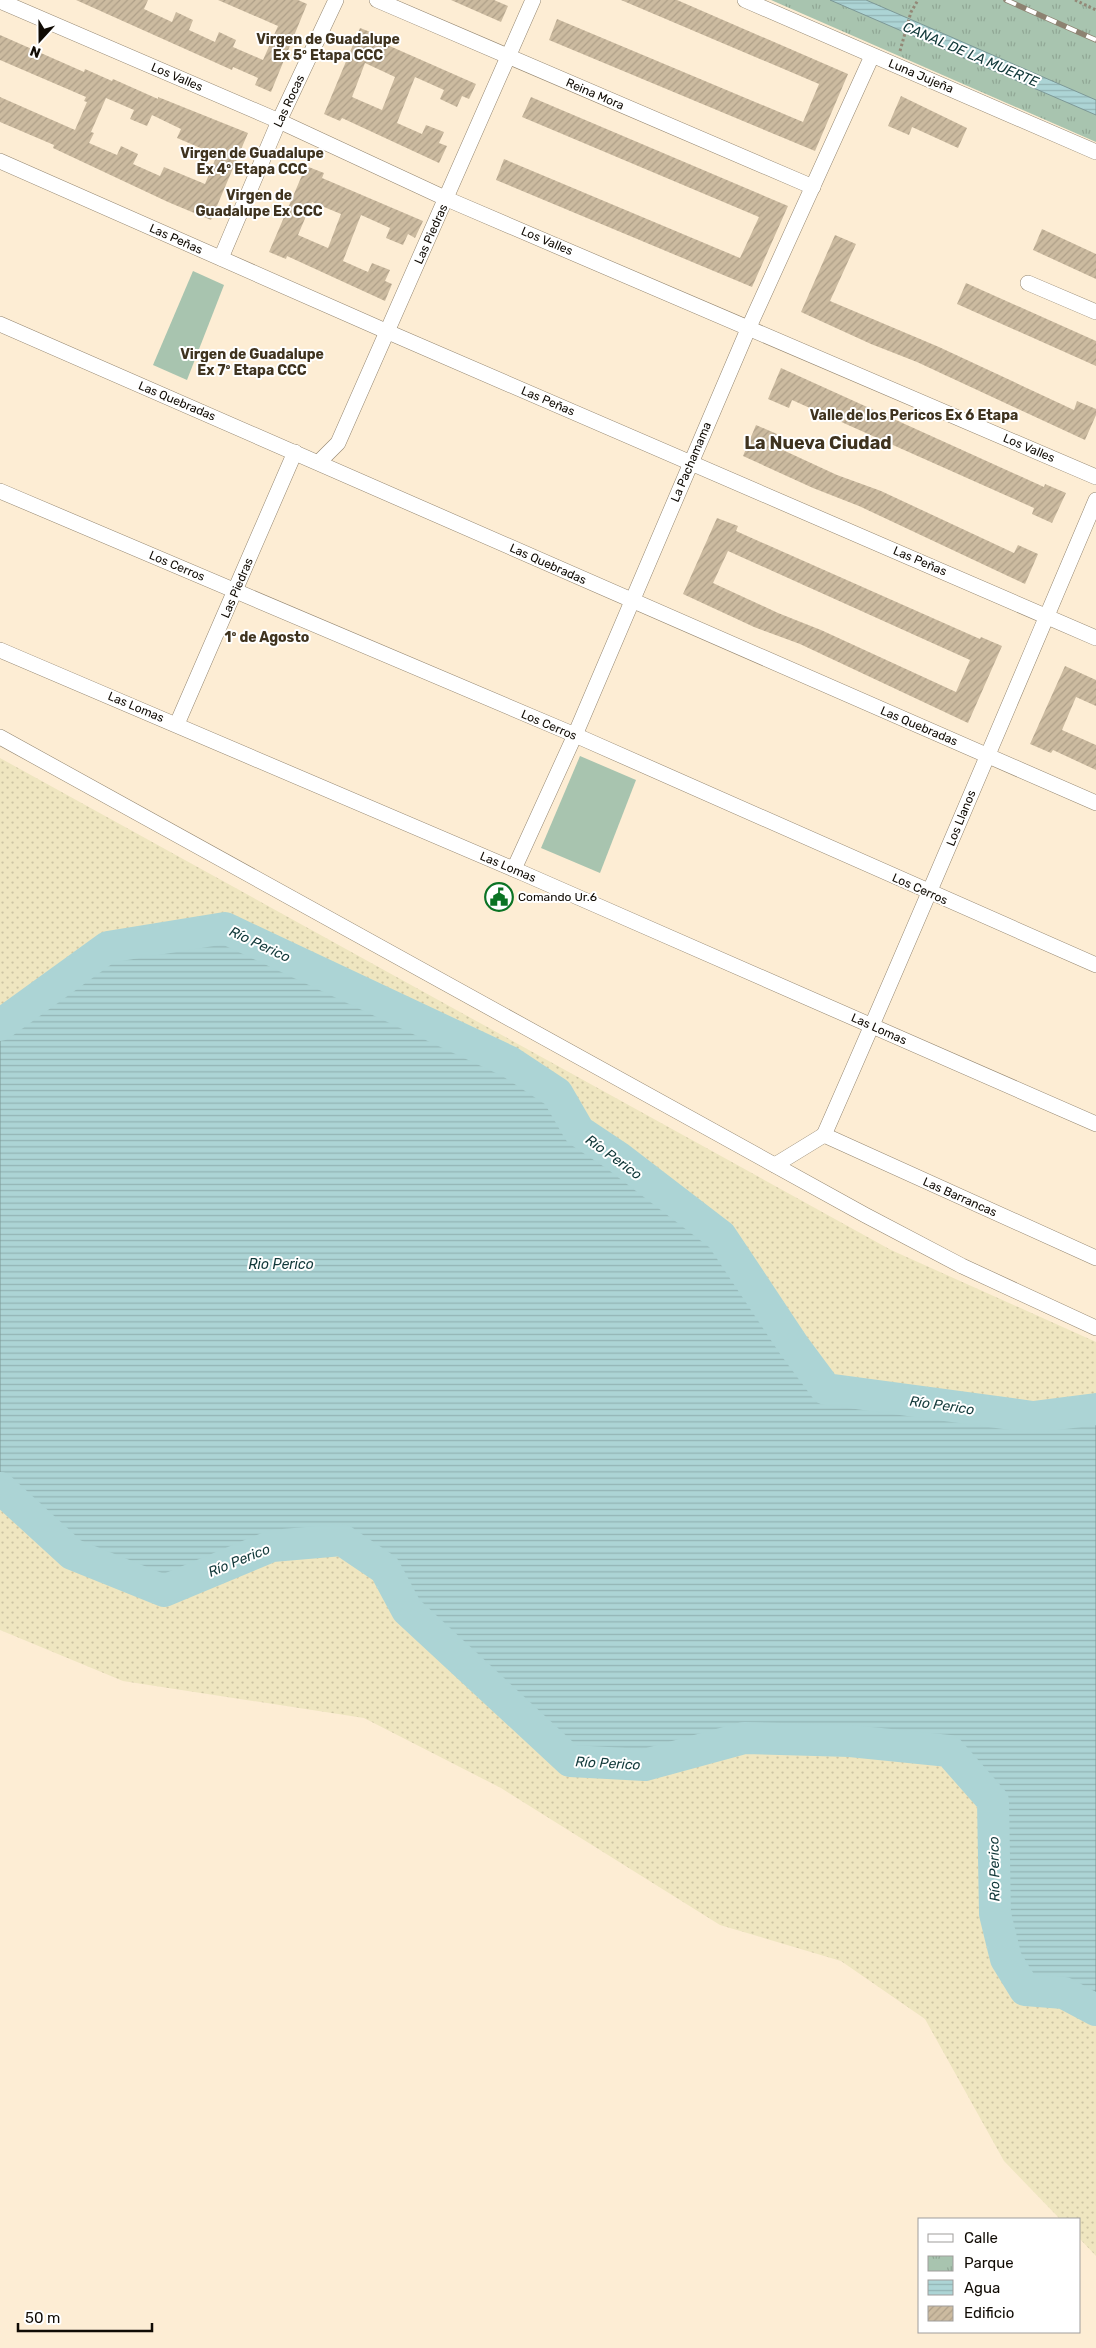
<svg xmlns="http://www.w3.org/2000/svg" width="1096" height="2348" font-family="Rubik,sans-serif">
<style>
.sand{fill:url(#sand-dots)}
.park{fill:url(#park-tufts)}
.pitch{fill:#a8c4af}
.water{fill:url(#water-rules);stroke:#7d9896}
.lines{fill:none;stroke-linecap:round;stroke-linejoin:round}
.river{stroke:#acd4d5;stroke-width:32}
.building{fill:url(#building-hatch);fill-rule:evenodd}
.street-casing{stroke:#93856f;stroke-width:16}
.path{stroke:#938877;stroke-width:3;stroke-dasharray:2.5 2.5;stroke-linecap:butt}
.street{stroke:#fff;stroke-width:15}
.rail-casing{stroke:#8d8271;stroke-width:5.5}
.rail{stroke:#fff;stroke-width:4;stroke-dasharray:11;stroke-linecap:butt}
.labels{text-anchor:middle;stroke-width:4;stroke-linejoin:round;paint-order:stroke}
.street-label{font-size:12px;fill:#100b04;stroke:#fff}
.poi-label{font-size:12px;fill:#100b04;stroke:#fff;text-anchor:start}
.neighbourhood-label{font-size:14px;font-weight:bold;fill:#3f331f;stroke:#fff}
.water-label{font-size:14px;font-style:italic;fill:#113839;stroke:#fff}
.district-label{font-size:18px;font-weight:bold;fill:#3f331f;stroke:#fff}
</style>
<defs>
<pattern id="sand-dots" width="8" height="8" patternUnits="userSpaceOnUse" patternTransform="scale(1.25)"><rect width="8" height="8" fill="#efe6c0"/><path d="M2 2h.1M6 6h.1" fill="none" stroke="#ccc4a3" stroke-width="1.8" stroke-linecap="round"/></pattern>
<pattern id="park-tufts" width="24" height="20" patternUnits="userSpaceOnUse" patternTransform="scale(1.25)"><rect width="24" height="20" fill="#a8c4af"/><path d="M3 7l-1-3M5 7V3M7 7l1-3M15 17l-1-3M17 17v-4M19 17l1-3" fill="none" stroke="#90a795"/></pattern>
<pattern id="water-rules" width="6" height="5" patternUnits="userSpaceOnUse" patternTransform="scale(1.25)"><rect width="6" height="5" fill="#acd4d5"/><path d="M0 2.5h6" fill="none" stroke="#93b5b5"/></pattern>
<pattern id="building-hatch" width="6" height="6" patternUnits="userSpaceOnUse" patternTransform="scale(1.25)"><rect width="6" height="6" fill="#ccbba0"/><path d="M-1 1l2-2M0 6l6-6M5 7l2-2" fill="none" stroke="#ae9f88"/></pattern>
</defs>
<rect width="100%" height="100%" fill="#fdedd4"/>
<polygon class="sand" points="0,758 891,1250 1096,1342 1096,2256 1080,2239 1080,2219 1060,2219 1004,2161 925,2019 841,1961 720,1925 501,1788 364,1718 123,1681 0,1630"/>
<polygon class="park" points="771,0 1096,0 1096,142"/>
<g class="pitch">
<polygon points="193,271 224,285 187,380 153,365"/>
<polygon points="580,756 636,780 600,873 541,848"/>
</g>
<g class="water">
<polygon points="830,0 866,0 1096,100 1096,115"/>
<polygon points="225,928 510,1062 557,1093 580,1131 618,1157 721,1236 794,1346 826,1389 1033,1417 1096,1409 1096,2010 1064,1993 1025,1990 1006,1959 995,1914 993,1801 949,1751 850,1741 744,1738 645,1765 570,1761 407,1610 385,1569 342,1540 272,1546 164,1591 72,1554 0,1488 0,1025 108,947"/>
</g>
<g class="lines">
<g class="river">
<polyline points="0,1025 108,947 225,928 510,1062 557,1093 579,1131 618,1157 721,1236 794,1346 826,1389 1033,1417 1096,1409"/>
<polyline points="0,1488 72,1554 164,1591 272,1546 342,1540 385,1569 407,1610 570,1761 645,1765 744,1738 850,1741 949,1751 993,1801 995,1914 1006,1959 1025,1990 1064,1993 1096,2010"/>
</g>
</g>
<g class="building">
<polygon points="76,0 148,0 144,9 172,22 176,12 193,20 189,30 215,42 219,32 236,40 233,47 263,60 278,26 218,0 298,0 307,4 271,92 255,85 258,78 233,67 232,70"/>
<polygon points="451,0 494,0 508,6 501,22"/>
<polygon points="621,0 677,0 848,74 815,151 549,40 557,19 803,122 819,84"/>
<path d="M 360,28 L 378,35 L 376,40 L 476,84 L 469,99 L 462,96 L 457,107 L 440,99 L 444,90 L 415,77 L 397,123 L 422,134 L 426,125 L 444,132 L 439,143 L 447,146 L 439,163 L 342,118 L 340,121 L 324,114 ZM 365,63 L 395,77 L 382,110 L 352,97 Z"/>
<path d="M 0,35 L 84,72 L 85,69 L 112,81 L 113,79 L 158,99 L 158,97 L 248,133 L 211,220 L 168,202 L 53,148 L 54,145 L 0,122 L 0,97 L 75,130 L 87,102 L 84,101 L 86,97 L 0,60 ZM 106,98 L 134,110 L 130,119 L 147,126 L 152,115 L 181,129 L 177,138 L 217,155 L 205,184 L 164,167 L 160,176 L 133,164 L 138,154 L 121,146 L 117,155 L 89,143 L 94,133 L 91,132 Z"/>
<polygon points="901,96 967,128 958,148 912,127 909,135 888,126"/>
<polygon points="531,97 788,206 752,287 496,180 504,159 740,258 759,217 522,117"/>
<path d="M 306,166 L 324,173 L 322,178 L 423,221 L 415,238 L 408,234 L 403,245 L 386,238 L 390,228 L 361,215 L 343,261 L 368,272 L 372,263 L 390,270 L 385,281 L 392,284 L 385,301 L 287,256 L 286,259 L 269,252 ZM 312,202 L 341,214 L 328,248 L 298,235 Z"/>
<polygon points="1042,229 1096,254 1096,279 1033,250"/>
<polygon points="835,235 856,244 830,301 939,347 1074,410 1077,401 1096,409 1096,415 1085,440 917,362 871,344 801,312"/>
<polygon points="966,283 1096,341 1096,366 957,304"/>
<polygon points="781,368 1044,487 1045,484 1066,493 1052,523 1032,514 1034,508 792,400 789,408 768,399"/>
<polygon points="756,425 777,434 772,445 837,475 881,491 1014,553 1018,545 1038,554 1025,584 859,506 813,488 743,456"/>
<path d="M 717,518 L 738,526 L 736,531 L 980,639 L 981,637 L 1002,646 L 968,723 L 800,644 L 754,627 L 683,594 ZM 728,551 L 970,660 L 956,692 L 821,630 L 778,613 L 713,583 Z"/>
<polygon points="1065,666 1096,680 1096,706 1076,697 1062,730 1096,745 1096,770 1053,750 1051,753 1030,744"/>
</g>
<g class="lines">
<defs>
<g id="street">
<polyline points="377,0 813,187"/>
<polyline points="745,0 1096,152"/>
<polyline points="0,1 279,121 447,199 1096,477"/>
<polyline points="0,161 388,332 1096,638"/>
<polyline points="221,258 279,121 336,0"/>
<polyline points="1028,283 1096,312"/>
<polyline points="0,324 1096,803"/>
<polyline points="319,462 338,443 533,0"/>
<polyline points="0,491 575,735 1096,965"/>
<polyline points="0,650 525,874 1096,1124"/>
<polyline points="177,724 295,452"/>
<polyline points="0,737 865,1215 962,1266 1096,1328"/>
<polyline points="514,869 575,735 749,327 872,56"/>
<path d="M 824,1135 C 917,924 1006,712 1096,500"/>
<polyline points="824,1135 1096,1258"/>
<polyline points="775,1165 824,1135"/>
</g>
</defs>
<use href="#street" class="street-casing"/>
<g class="path">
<polyline points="1075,0 1096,10"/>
<polyline points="900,51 911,12 918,0"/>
</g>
<use href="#street" class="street"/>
<defs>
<polyline id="rail" points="1006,0 1096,40"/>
</defs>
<use href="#rail" class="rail-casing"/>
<use href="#rail" class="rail"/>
</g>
<defs>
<symbol id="civic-ring" viewBox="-11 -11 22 22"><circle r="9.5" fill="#fff" stroke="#0b7324" stroke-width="1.5"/><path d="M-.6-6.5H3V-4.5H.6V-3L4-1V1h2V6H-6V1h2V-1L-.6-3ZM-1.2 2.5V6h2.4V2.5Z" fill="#0b7324"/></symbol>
</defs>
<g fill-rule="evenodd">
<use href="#civic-ring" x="483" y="881" width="32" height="32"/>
</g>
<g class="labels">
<g class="street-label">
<text transform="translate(921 76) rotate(23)" y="4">Luna Jujeña</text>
<text transform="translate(177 77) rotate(23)" y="4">Los Valles</text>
<text transform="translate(595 94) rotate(23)" y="4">Reina Mora</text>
<text transform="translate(289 101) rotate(-65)" y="4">Las Rocas</text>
<text transform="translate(431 234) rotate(-66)" y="4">Las Piedras</text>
<text transform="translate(176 239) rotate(24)" y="4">Las Peñas</text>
<text transform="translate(547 241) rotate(23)" y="4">Los Valles</text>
<text transform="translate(177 401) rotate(23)" y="4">Las Quebradas</text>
<text transform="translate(548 401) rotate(23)" y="4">Las Peñas</text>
<text transform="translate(1029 448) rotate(23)" y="4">Los Valles</text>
<text transform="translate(691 462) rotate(-67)" y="4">La Pachamama</text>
<text transform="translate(920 561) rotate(23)" y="4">Las Peñas</text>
<text transform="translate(548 564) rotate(24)" y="4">Las Quebradas</text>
<text transform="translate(177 566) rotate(23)" y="4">Los Cerros</text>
<text transform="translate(237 588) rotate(-67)" y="4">Las Piedras</text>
<text transform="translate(136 707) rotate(23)" y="4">Las Lomas</text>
<text transform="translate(549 725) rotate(23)" y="4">Los Cerros</text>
<text transform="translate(919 726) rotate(23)" y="4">Las Quebradas</text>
<text transform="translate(961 818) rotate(-68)" y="4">Los Llanos</text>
<text transform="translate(508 867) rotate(23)" y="4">Las Lomas</text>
<text transform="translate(920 889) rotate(24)" y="4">Los Cerros</text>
<text transform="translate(879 1029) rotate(24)" y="4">Las Lomas</text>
<text transform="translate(960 1197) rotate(24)" y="4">Las Barrancas</text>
</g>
<g class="poi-label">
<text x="518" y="901">Comando Ur.6</text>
</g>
<g class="neighbourhood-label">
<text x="328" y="44">Virgen de Guadalupe<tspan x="328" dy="16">Ex 5º Etapa CCC</tspan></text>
<text x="252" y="158">Virgen de Guadalupe<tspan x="252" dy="16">Ex 4º Etapa CCC</tspan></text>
<text x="259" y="200">Virgen de<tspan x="259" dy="16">Guadalupe Ex CCC</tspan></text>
<text x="252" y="359">Virgen de Guadalupe<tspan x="252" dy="16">Ex 7º Etapa CCC</tspan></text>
<text x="914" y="420">Valle de los Pericos Ex 6 Etapa</text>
<text x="267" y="642">1º de Agosto</text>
</g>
<g class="water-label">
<text transform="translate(971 54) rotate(23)" y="5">CANAL DE LA MUERTE</text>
<text transform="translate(260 944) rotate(25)" y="5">Río Perico</text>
<text transform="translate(614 1157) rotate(36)" y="5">Río Perico</text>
<text x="281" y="1269">Rio Perico</text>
<text transform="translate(942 1405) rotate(8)" y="5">Río Perico</text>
<text transform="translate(239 1560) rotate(-22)" y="5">Río Perico</text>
<text transform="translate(608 1763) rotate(3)" y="5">Río Perico</text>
<text transform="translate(994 1869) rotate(-91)" y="5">Río Perico</text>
</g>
<g class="district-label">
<text x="818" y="449">La Nueva Ciudad</text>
</g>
</g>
<rect x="918" y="2218" width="162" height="115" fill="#ffffff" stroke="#9f9d9b"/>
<rect x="928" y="2234" width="25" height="8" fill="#ffffff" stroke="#9f9d9b"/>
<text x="964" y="2243" font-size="15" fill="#100b04">Calle</text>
<rect x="928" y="2256" width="25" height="15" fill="url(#park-tufts)" stroke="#9f9d9b"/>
<text x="964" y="2268" font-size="15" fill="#100b04">Parque</text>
<rect x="928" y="2280" width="25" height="15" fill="url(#water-rules)" stroke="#9f9d9b"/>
<text x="964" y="2293" font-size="15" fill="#100b04">Agua</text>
<rect x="928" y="2306" width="25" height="15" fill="url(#building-hatch)" stroke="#9f9d9b"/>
<text x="964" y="2318" font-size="15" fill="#100b04">Edificio</text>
<g transform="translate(40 40) rotate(201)" stroke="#ffffff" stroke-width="4" paint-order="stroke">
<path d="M0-4L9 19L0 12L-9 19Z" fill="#100b04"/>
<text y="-8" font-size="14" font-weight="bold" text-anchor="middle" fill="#100b04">N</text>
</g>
<path d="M18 2323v8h134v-8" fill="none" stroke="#100b04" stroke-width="2.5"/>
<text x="25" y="2323" font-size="15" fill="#100b04" stroke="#ffffff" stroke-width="4" paint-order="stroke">50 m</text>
</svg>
